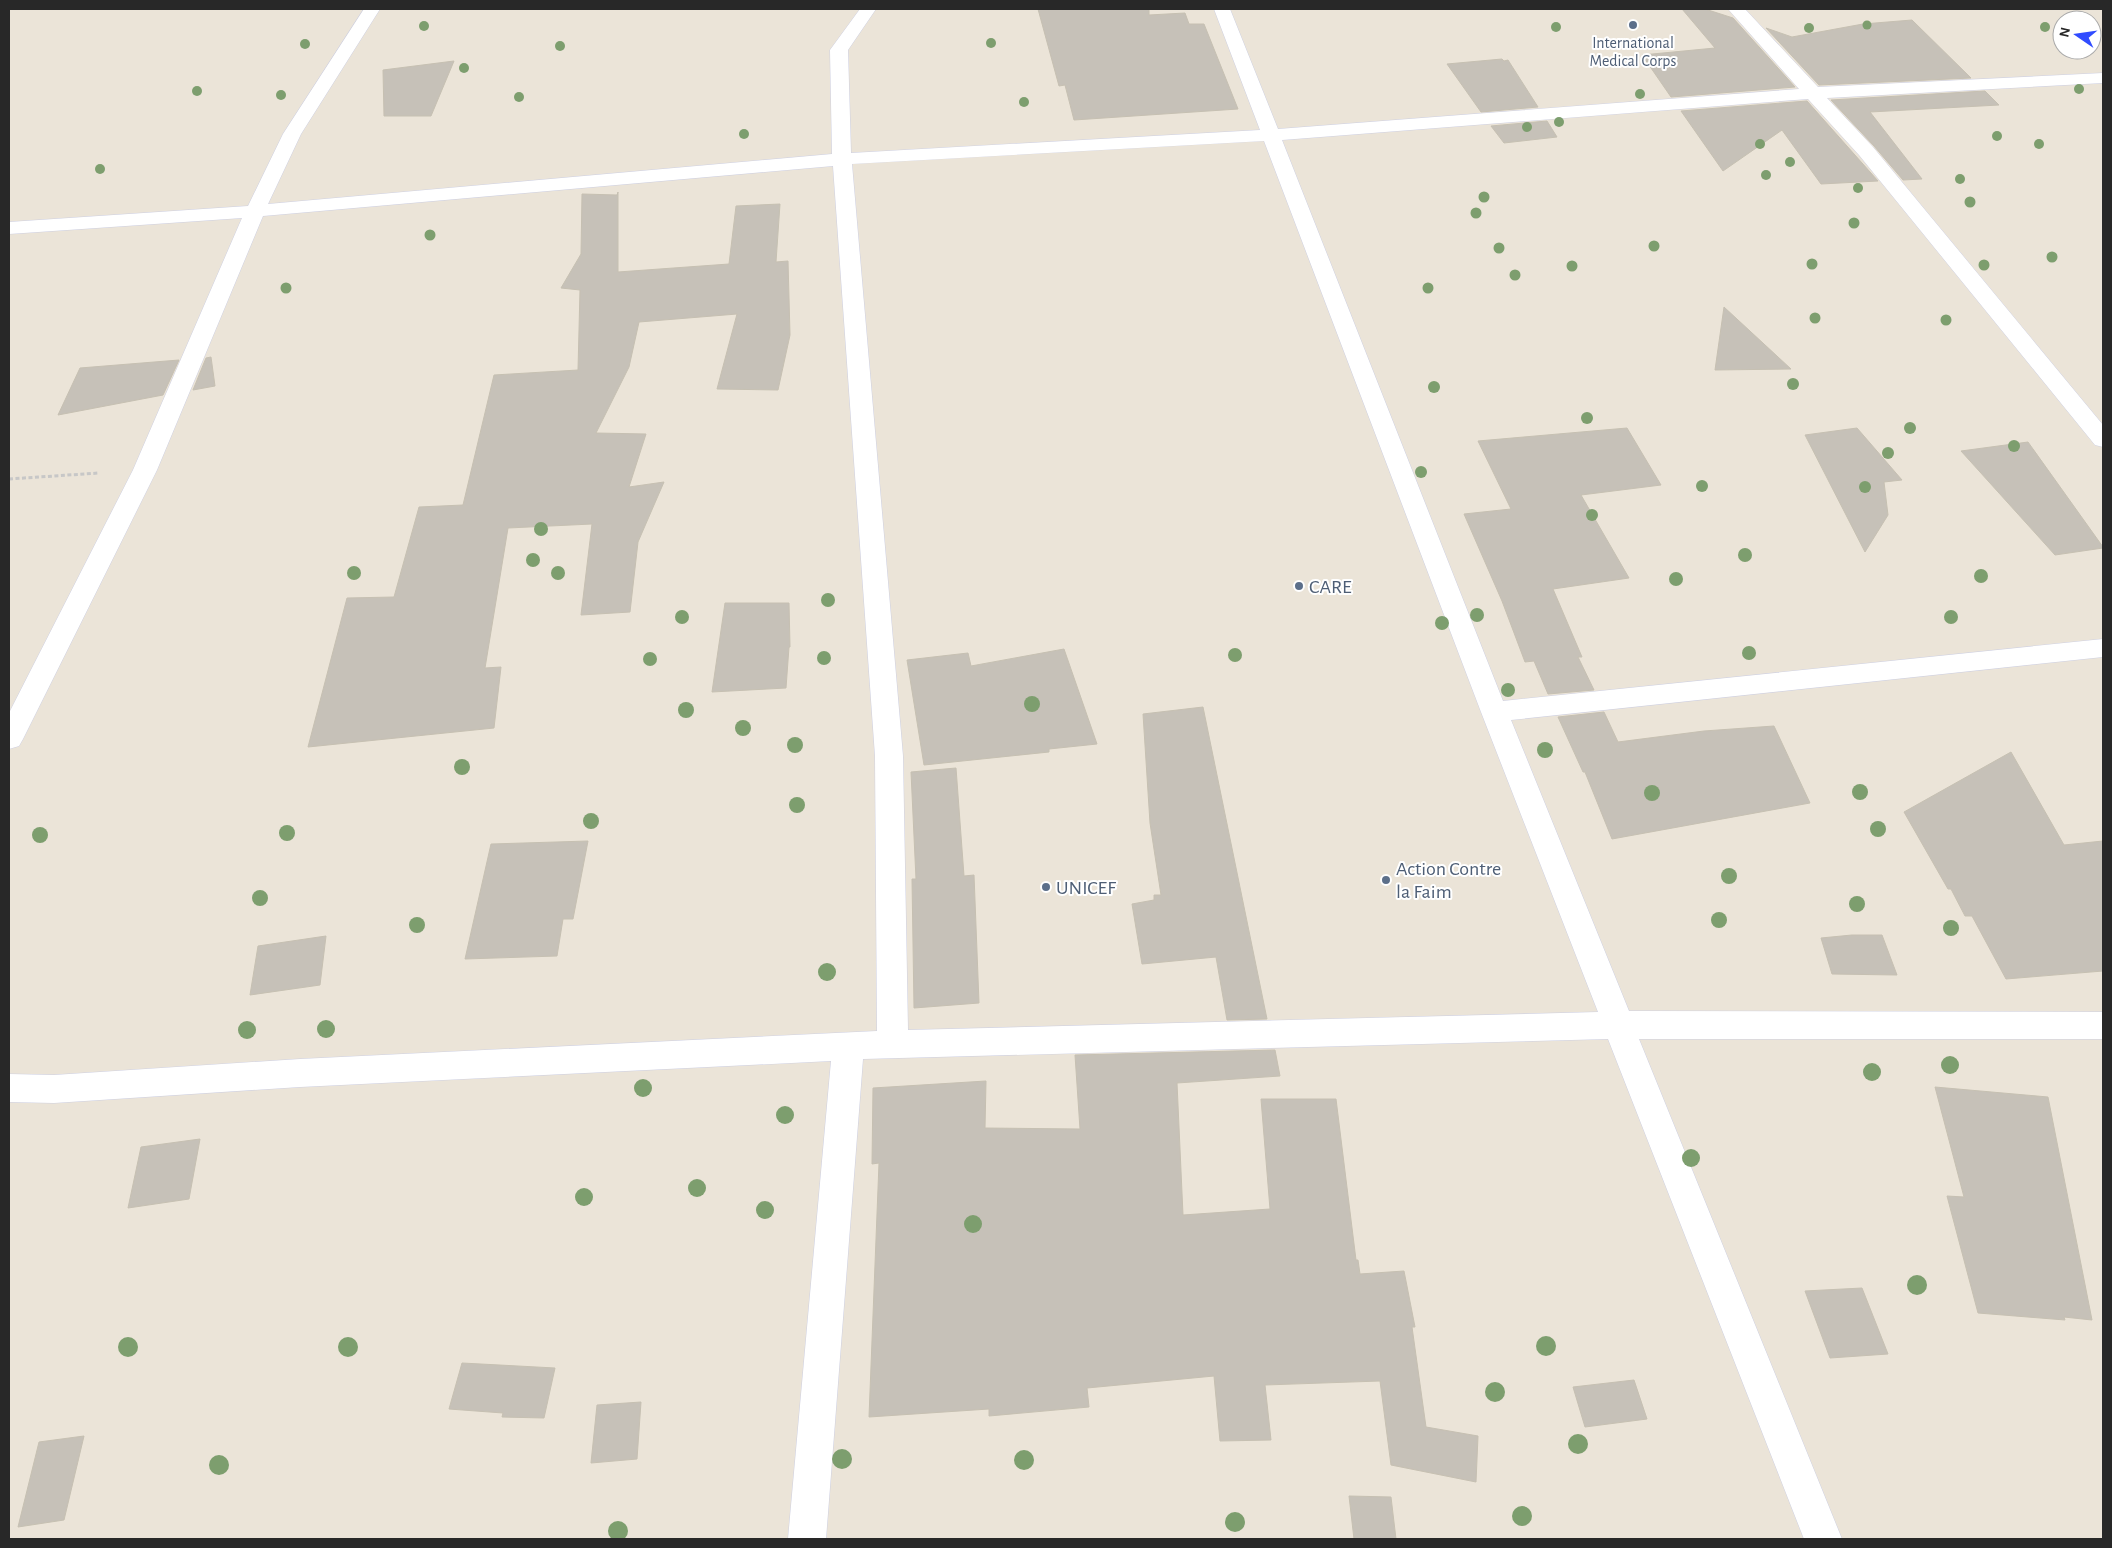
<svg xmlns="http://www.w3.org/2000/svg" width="2112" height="1548" font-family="'Alegreya Sans',sans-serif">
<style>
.building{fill:#c6c1b8;stroke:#c6c0b2}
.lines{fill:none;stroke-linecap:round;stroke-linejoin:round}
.minor-casing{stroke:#ced0e2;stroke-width:1}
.path{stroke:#c7c7c7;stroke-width:3;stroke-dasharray:4 2.5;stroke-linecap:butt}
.minor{fill:#fff;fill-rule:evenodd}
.tree{fill:#7d9e6e}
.service-dot{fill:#5c6f8a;stroke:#fff;stroke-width:2}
.labels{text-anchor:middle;stroke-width:4;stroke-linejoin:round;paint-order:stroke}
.far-service-label{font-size:16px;fill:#4e5e75;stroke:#fff}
.service-label{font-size:20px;fill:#4e5e75;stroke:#fff;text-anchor:start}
</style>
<rect width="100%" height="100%" fill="#ebe4d8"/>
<g class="building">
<polygon points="1038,9 1149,9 1149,15 1185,13 1189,24 1204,24 1238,109 1074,120 1065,85 1059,86"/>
<polygon points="1682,9 1705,9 1733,18 1795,87 1671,97 1642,55 1715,48"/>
<polygon points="1912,20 1971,78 1819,85 1766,28 1792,37 1863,24"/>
<polygon points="1502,59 1504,61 1508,60 1538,107 1481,112 1447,64"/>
<polygon points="454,61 431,116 384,116 383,70"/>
<polygon points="1985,91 1999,105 1870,112 1922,179 1903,180 1874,146 1831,100"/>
<polygon points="1807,101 1878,181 1821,184 1782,130 1723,171 1681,111"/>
<polygon points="1547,121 1557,137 1504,143 1491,126"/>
<polygon points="618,192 618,272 729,264 736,206 780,204 776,262 788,261 790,335 778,390 717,389 737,314 639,322 629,367 596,433 646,434 629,487 664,482 638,542 630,612 581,615 592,524 508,528 485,668 501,667 494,728 308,747 347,598 394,597 419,507 463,505 494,375 578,370 580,290 561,288 581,254 582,194 617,195"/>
<polygon points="1724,307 1791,369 1715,370"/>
<polygon points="211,357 215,386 193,390 206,358"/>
<polygon points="179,360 163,395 58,415 80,368"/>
<polygon points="1627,428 1661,485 1581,495 1629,578 1553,589 1582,657 1578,657 1594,690 1548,694 1534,661 1525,662 1502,601 1464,514 1511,509 1478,441"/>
<polygon points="1857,428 1902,480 1884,482 1888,515 1865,552 1805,435"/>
<polygon points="2028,442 2103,547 2103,548 2055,555 1961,451"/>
<polygon points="725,603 789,603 790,647 789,647 786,688 712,692"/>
<polygon points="1064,649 1097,744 1049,749 1049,752 924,765 907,660 968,653 971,666"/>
<polygon points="1203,707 1226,819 1267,1019 1227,1020 1216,957 1142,964 1132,904 1154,900 1154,895 1161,895 1150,823 1143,714"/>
<polygon points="1604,712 1618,742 1704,731 1774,726 1810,803 1612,839 1585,772 1583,772 1558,717"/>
<polygon points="2011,752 2064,845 2103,841 2103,971 2006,979 1972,916 1965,916 1951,889 1948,889 1904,812"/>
<polygon points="956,768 964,876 974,875 979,1003 914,1008 912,879 916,879 911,772"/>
<polygon points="588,841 573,919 563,919 557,956 465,959 491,844"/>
<polygon points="1852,935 1882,935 1897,975 1832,974 1821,938"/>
<polygon points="326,936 320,985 250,995 258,946"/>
<polygon points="1275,1050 1280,1076 1177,1083 1183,1215 1270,1209 1261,1099 1336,1099 1356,1260 1358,1260 1360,1274 1404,1271 1415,1327 1412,1327 1426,1427 1478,1436 1476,1482 1391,1465 1380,1381 1265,1385 1271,1440 1220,1441 1214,1376 1087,1388 1089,1407 989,1416 989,1409 869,1417 879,1163 872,1164 873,1088 986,1081 985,1128 1080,1129 1075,1055"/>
<polygon points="1935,1087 2048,1097 2092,1320 2064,1317 2065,1320 1978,1313 1947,1196 1964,1197"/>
<polygon points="200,1139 189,1199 128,1208 141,1147"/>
<polygon points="1862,1288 1888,1354 1830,1358 1805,1291"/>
<polygon points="462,1363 555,1368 544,1418 502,1417 503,1413 449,1409"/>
<polygon points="1634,1380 1647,1419 1585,1427 1573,1387"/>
<polygon points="641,1402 637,1459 591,1463 597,1405"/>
<polygon points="84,1436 64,1520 18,1527 39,1442"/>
<polygon points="1349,1496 1391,1497 1396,1539 1354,1539"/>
</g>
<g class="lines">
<defs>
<path id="minor" d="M 364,9 L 380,9 L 301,134 L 268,204 L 832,154 L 830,50 L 860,9 L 876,9 L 848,50 L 851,153 L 1260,130 L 1214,9 L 1230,9 L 1278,129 L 1799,89 L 1728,9 L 1745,9 L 1818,87 L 2103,73 L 2103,83 L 1827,98 L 1873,147 L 2103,425 L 2103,447 L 2095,445 L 1859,155 L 1808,99 L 1282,140 L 1503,701 L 2103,639 L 2103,657 L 1511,720 L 1629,1011 L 2103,1012 L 2103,1039 L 1639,1039 L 1842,1539 L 1804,1539 L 1608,1039 L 863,1059 L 826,1539 L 788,1539 L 831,1061 L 300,1087 L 54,1103 L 9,1102 L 9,1074 L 54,1075 L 300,1059 L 877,1031 L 875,756 L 833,166 L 263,216 L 157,470 L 23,739 L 19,746 L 9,749 L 9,713 L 133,470 L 242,218 L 9,234 L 9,222 L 248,206 L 283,134 ZM 1264,141 L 1481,712 L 1598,1012 L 908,1030 L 903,756 L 852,164 Z"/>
</defs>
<use href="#minor" class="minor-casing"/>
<polyline class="path" points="9,479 99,473"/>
<use href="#minor" class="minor"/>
</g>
<g class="tree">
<circle cx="1867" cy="25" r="4.5"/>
<circle cx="424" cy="26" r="5"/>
<circle cx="1556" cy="27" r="5"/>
<circle cx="2045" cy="27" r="5"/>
<circle cx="1809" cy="28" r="5"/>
<circle cx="991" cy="43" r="5"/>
<circle cx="305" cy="44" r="5"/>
<circle cx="560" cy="46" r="5"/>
<circle cx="464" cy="68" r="5"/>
<circle cx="2079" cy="89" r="5"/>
<circle cx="197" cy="91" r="5"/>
<circle cx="1640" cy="94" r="5"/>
<circle cx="281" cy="95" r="5"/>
<circle cx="519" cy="97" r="5"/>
<circle cx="1024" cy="102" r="5"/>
<circle cx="1559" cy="122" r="5"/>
<circle cx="1527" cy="127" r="5"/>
<circle cx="744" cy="134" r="5"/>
<circle cx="1997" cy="136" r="5"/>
<circle cx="1760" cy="144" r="5"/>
<circle cx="2039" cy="144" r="5"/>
<circle cx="1790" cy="162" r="5"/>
<circle cx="100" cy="169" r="5"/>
<circle cx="1766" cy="175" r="5"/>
<circle cx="1960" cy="179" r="5"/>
<circle cx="1858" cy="188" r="5"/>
<circle cx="1484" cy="197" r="5.5"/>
<circle cx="1970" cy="202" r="5.5"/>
<circle cx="1476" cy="213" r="5.5"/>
<circle cx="1854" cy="223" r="5.5"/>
<circle cx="430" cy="235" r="5.5"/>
<circle cx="1654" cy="246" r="5.5"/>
<circle cx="1499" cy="248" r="5.5"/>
<circle cx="2052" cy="257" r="5.5"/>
<circle cx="1812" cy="264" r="5.5"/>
<circle cx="1984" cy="265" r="5.5"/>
<circle cx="1572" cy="266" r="5.5"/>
<circle cx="1515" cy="275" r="5.5"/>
<circle cx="286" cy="288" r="5.5"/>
<circle cx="1428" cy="288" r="5.5"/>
<circle cx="1815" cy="318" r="5.5"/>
<circle cx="1946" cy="320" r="5.5"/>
<circle cx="1793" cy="384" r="6"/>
<circle cx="1434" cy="387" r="6"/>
<circle cx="1587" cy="418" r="6"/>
<circle cx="1910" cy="428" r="6"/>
<circle cx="2014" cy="446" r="6"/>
<circle cx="1888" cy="453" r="6"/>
<circle cx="1421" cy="472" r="6"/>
<circle cx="1702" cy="486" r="6"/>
<circle cx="1865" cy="487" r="6"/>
<circle cx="1592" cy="515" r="6"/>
<circle cx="541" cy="529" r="7"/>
<circle cx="1745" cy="555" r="7"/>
<circle cx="533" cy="560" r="7"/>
<circle cx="354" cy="573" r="7"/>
<circle cx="558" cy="573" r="7"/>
<circle cx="1981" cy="576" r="7"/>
<circle cx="1676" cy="579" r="7"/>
<circle cx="828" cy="600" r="7"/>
<circle cx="1477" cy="615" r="7"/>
<circle cx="682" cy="617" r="7"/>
<circle cx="1951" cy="617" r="7"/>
<circle cx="1442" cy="623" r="7"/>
<circle cx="1749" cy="653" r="7"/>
<circle cx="1235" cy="655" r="7"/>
<circle cx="824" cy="658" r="7"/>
<circle cx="650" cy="659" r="7"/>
<circle cx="1508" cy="690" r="7"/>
<circle cx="1032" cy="704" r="8"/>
<circle cx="686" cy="710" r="8"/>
<circle cx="743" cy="728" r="8"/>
<circle cx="795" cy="745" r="8"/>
<circle cx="1545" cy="750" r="8"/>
<circle cx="462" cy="767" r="8"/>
<circle cx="1860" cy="792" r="8"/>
<circle cx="1652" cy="793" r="8"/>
<circle cx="797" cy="805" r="8"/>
<circle cx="591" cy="821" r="8"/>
<circle cx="1878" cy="829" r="8"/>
<circle cx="287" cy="833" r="8"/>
<circle cx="40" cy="835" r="8"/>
<circle cx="1729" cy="876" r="8"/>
<circle cx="260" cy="898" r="8"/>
<circle cx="1857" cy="904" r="8"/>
<circle cx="1719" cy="920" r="8"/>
<circle cx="417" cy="925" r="8"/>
<circle cx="1951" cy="928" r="8"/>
<circle cx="827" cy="972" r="9"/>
<circle cx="326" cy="1029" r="9"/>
<circle cx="247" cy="1030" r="9"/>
<circle cx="1950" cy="1065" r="9"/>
<circle cx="1872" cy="1072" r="9"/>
<circle cx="643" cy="1088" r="9"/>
<circle cx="785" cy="1115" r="9"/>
<circle cx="1691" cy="1158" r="9"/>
<circle cx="697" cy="1188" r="9"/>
<circle cx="584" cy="1197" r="9"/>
<circle cx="765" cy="1210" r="9"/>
<circle cx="973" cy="1224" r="9"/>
<circle cx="1917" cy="1285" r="10"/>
<circle cx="1546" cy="1346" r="10"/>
<circle cx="128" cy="1347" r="10"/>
<circle cx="348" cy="1347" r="10"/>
<circle cx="1495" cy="1392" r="10"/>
<circle cx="1578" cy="1444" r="10"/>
<circle cx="842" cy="1459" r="10"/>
<circle cx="1024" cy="1460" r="10"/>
<circle cx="219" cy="1465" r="10"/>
<circle cx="1522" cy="1516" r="10"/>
<circle cx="1235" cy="1522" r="10"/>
<circle cx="618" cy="1531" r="10"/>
</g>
<g class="service-dot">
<circle cx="1633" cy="25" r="5"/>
<circle cx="1299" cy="586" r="5"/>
<circle cx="1386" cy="880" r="5"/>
<circle cx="1046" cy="887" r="5"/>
</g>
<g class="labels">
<g class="far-service-label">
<text x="1633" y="48">International<tspan x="1633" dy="18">Medical Corps</tspan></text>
</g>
<g class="service-label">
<text x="1309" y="593">CARE</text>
<text x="1396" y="875">Action Contre<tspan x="1396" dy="23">la Faim</tspan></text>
<text x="1056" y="894">UNICEF</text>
</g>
</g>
<rect width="2112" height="1548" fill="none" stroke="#282828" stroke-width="20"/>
<g transform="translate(2077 35) rotate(283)"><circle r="24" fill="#ffffff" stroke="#a9a9a9"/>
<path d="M0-4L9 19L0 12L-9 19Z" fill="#314cff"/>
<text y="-8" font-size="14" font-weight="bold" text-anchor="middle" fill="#282828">N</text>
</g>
</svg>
